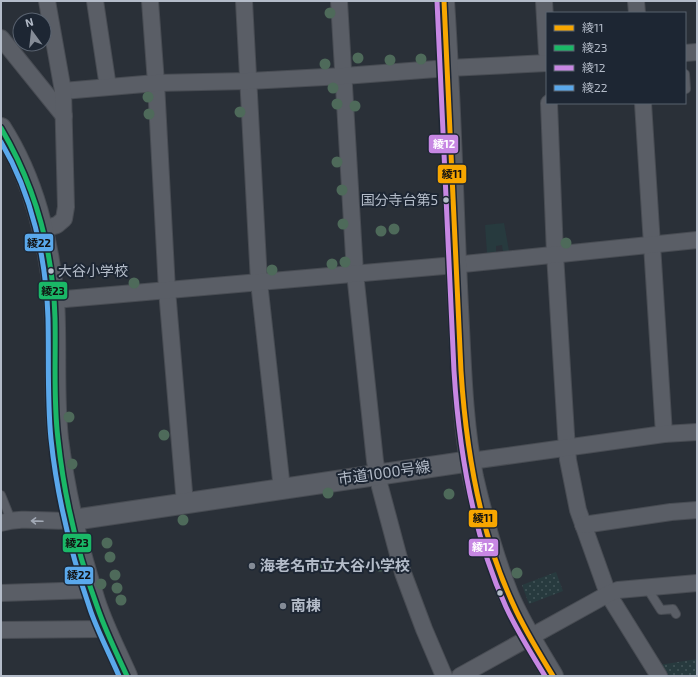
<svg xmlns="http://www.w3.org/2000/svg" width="698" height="677" font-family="'Exo 2','Noto Sans JP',sans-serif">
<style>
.grass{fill:#273a3e}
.park{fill:url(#park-dots)}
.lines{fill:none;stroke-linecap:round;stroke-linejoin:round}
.service-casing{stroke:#484c53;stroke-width:10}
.minor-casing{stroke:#484c53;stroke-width:18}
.tertiary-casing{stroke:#484c53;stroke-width:22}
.service{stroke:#5a5e66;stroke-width:8}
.minor{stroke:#5a5e66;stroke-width:16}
.tertiary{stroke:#5a5e66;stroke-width:20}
.bus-1-casing{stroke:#1d2633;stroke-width:8}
.bus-2-casing{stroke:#1d2633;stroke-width:8}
.bus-3-casing{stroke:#1d2633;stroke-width:8}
.bus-4-casing{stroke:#1d2633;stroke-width:8}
.bus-1{stroke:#f7a600;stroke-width:5}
.bus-2{stroke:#1ab867;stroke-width:5}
.bus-3{stroke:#c787e3;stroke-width:5}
.bus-4{stroke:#5aa8eb;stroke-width:5}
.tree{fill:#4e6a5a}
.oneway{stroke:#a2a9b5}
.bus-dot{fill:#b4bcc9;stroke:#1d2633;stroke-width:1.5}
.poi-dot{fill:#848b96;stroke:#1d2633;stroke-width:1.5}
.labels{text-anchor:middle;stroke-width:4;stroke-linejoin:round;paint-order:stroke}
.bus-label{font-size:14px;fill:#b4bcc9;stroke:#1d2633;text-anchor:end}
.street-label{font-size:15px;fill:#b4bcc9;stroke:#1d2633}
.poi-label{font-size:15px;font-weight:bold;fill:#b4bcc9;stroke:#1d2633;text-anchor:start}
.line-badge{stroke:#1d2633;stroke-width:1.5}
.badge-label{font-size:11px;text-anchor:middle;font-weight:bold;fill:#fff}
.pale-badge-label{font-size:11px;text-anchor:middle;font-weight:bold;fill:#111}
</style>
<defs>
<pattern id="park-dots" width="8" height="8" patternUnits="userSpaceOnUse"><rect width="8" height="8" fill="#273a3e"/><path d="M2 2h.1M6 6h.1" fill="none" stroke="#445559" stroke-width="1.8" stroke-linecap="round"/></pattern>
</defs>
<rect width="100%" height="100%" fill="#2a3038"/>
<polygon class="grass" points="504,223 509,251 503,252 502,245 496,246 496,252 487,253 485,225"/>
<g class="park">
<polygon points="556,572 563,591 529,604 522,585"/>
<polygon points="697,659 697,676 667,676 659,665"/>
</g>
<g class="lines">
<defs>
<g id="service">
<polyline points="685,74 686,89"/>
<polyline points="1,495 11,520"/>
<polyline points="647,588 661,610 673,609 676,614"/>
</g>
<g id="minor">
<polyline points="95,1 108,87"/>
<polyline points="150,1 156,83 167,290 185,504"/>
<polyline points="244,1 259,282 282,489"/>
<polyline points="339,1 355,273 375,461 380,487 403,573 424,629 444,676"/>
<polyline points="544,1 547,53"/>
<polyline points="636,1 637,13"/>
<polyline points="1,38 64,116"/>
<polyline points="685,53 697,52"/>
<polyline points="63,91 156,83 248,81 344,76 449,68 547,63"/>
<polyline points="549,103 555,254 566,434 568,460 578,510 608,594 659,676"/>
<polyline points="643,103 664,434"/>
<polyline points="43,229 57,225 64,219 66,207 63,91 47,1"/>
<polyline points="54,300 444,266 697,240"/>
<polyline points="471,461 664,434 697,432"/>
<path d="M 1,523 C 24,516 49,523 73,520"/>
<polyline points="583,525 671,512 697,510"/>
<polyline points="1,593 92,590"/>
<polyline points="1,630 106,629"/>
<polyline points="460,676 608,594 618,590 697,583"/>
</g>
<g id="tertiary">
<path d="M 444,1 C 451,103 453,205 458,307 C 461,363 462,421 473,477 C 482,516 493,556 508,594 C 520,623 537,649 553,676"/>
<path d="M 1,128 C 33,178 49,241 54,300 C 57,346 53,393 58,439 C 65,494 78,548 95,601 C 103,626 116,651 127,676"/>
<polyline points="73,520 471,461"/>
</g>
</defs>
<use href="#service" class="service-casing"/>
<use href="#minor" class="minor-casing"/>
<use href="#tertiary" class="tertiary-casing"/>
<use href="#service" class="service"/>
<use href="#minor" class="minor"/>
<use href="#tertiary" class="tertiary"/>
<defs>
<path id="bus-1" d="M 444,1 L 461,371 C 466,450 479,531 513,604 C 524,629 539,653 553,676"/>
<path id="bus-2" d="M 1,128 C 35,186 53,251 55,318 C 56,358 53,399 58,439 C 64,496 78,555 98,609 C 106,632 117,654 127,676"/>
<path id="bus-3" d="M 437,1 L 454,371 C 459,451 472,533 506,607 C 517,631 531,653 545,676"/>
<path id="bus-4" d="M 1,142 C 32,194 46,258 48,318 C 49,359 47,399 51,439 C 57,497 72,557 91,612 C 99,634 110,655 119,676"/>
</defs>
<use href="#bus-1" class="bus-1-casing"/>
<use href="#bus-2" class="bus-2-casing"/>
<use href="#bus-3" class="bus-3-casing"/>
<use href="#bus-4" class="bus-4-casing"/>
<use href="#bus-1" class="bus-1"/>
<use href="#bus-2" class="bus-2"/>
<use href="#bus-3" class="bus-3"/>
<use href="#bus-4" class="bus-4"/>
</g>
<g class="tree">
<circle cx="330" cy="13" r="5.5"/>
<circle cx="358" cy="58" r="5.5"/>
<circle cx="421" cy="59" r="5.5"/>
<circle cx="390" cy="60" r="5.5"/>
<circle cx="325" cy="64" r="5.5"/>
<circle cx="333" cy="88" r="5.5"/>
<circle cx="148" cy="97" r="5.5"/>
<circle cx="337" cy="104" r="5.5"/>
<circle cx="355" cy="106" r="5.5"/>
<circle cx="240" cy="112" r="5.5"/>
<circle cx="149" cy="114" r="5.5"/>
<circle cx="337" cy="162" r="5.5"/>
<circle cx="342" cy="190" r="5.5"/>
<circle cx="343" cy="224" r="5.5"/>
<circle cx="394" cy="229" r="5.5"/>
<circle cx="381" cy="231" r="5.5"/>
<circle cx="566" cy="243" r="5.5"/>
<circle cx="345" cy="262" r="5.5"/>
<circle cx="332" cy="264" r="5.5"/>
<circle cx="272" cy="270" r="5.5"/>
<circle cx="134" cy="283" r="5.5"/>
<circle cx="69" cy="417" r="5.5"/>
<circle cx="164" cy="435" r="5.5"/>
<circle cx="72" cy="464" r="5.5"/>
<circle cx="328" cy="493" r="5.5"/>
<circle cx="449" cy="494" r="5.5"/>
<circle cx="183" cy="520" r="5.5"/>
<circle cx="107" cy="543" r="5.5"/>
<circle cx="110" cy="557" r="5.5"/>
<circle cx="360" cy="565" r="5.5"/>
<circle cx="324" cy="566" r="5.5"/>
<circle cx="380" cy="566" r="5.5"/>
<circle cx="517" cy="573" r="5.5"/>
<circle cx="115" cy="575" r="5.5"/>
<circle cx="73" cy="579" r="5.5"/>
<circle cx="101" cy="584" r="5.5"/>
<circle cx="117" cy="588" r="5.5"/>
<circle cx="121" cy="600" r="5.5"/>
</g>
<defs><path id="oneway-shaft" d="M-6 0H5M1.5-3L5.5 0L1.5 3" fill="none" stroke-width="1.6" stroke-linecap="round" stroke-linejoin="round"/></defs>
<use class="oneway" href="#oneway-shaft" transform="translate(37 521) rotate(-178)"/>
<g class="bus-dot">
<circle cx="446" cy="200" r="3.5"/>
<circle cx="51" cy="271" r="3.5"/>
<circle cx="500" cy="593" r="3.5"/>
</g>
<g class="poi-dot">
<circle cx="252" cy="566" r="4"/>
<circle cx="283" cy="606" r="4"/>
</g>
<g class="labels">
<g class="bus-label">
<text x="438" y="205">国分寺台第5</text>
<text x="58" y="276" text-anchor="start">大谷小学校</text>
</g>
<g class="street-label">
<text transform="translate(384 473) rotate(-8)" y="5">市道1000号線</text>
</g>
<g class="poi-label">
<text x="260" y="571">海老名市立大谷小学校</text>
<text x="291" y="611">南棟</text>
</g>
</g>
<g class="line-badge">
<rect x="428" y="134" width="31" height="20" rx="4" fill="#c787e3"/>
<rect x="437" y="164" width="30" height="20" rx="4" fill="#f7a600"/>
<rect x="24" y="233" width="30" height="19" rx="4" fill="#5aa8eb"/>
<rect x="38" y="281" width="30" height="19" rx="4" fill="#1ab867"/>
<rect x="468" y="509" width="30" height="19" rx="4" fill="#f7a600"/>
<rect x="62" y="533" width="30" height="20" rx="4" fill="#1ab867"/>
<rect x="468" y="538" width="31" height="19" rx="4" fill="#c787e3"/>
<rect x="64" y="566" width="30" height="19" rx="4" fill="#5aa8eb"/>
</g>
<g class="badge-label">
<text x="444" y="148">綾12</text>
<text x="483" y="551">綾12</text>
</g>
<g class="pale-badge-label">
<text x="452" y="178">綾11</text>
<text x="39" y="247">綾22</text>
<text x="53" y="295">綾23</text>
<text x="483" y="522">綾11</text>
<text x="77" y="547">綾23</text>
<text x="79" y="579">綾22</text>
</g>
<rect width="698" height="677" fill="none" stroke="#b4bcc9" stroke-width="4"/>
<rect x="546" y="12" width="140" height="92" fill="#1d2633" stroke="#59626f"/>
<rect x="554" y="25" width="20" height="6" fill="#f7a600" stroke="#59626f"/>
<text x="582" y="32" font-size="12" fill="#b4bcc9">綾11</text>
<rect x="554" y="45" width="20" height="6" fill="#1ab867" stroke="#59626f"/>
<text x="582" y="52" font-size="12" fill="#b4bcc9">綾23</text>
<rect x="554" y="65" width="20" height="6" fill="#c787e3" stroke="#59626f"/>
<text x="582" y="72" font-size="12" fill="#b4bcc9">綾12</text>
<rect x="554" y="85" width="20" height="6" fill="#5aa8eb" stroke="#59626f"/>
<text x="582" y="92" font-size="12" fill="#b4bcc9">綾22</text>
<g transform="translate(32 32) rotate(345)"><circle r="19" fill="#1d2633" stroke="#59626f"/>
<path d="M0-3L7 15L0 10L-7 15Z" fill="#848b96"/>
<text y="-6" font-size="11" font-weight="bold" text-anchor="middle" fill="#b4bcc9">N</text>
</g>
</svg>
